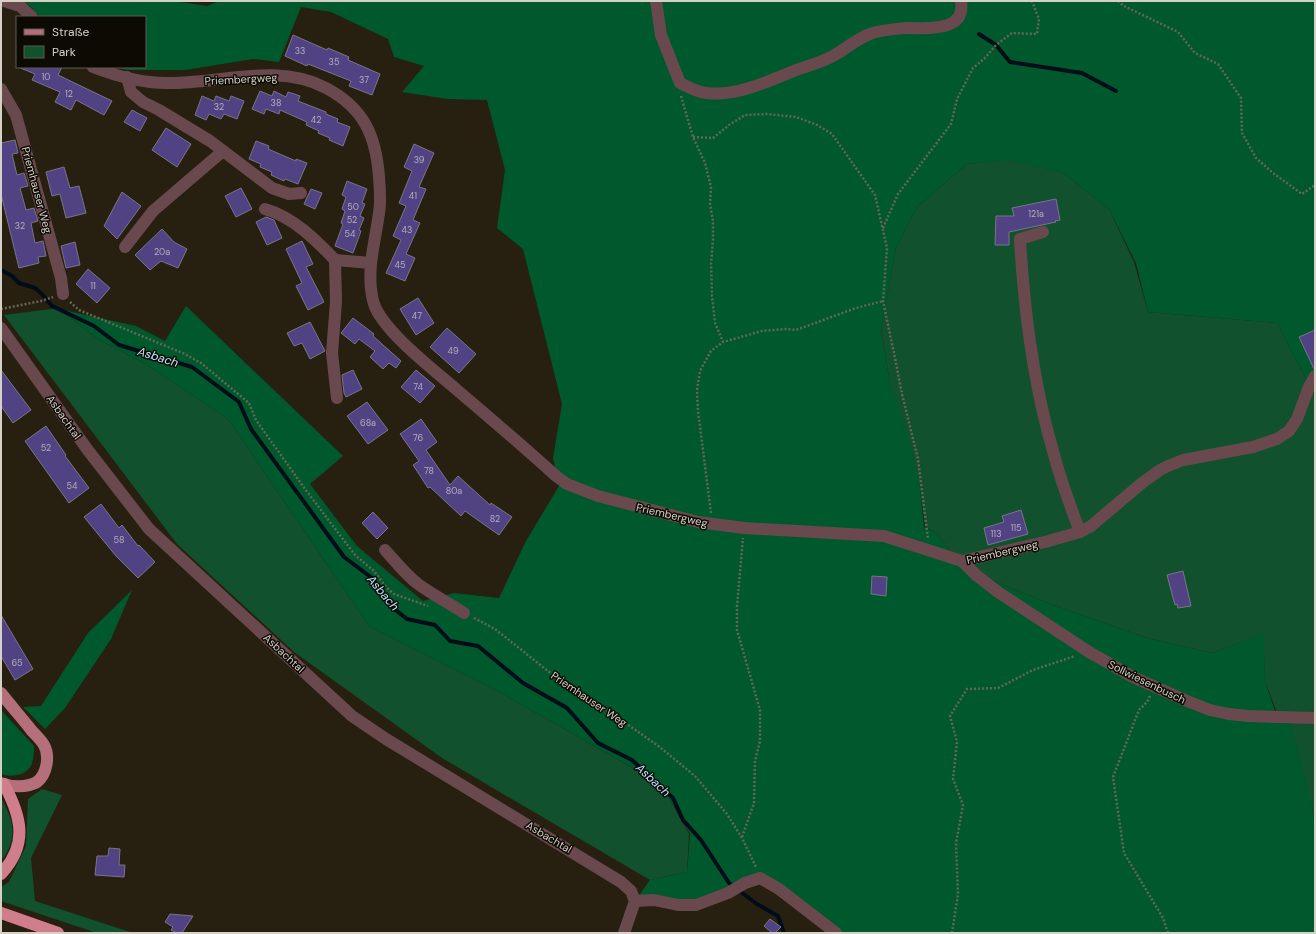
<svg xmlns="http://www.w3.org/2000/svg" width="1316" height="934" font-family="'DM Sans',sans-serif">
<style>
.green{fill:#11512d}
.forest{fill:#00582d}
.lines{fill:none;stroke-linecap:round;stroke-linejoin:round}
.stream{stroke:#000d19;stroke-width:4}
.building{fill:#514383;stroke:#787588}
.path{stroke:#6a6456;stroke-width:2.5;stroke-dasharray:2 2;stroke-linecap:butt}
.minor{stroke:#6a494e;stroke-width:12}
.major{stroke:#b46f7b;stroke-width:12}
.highway{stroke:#d17e8c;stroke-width:12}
.labels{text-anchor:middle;stroke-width:3;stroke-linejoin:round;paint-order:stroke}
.number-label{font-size:9px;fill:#b5aeb6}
.street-label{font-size:11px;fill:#d6d1c7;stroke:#0d0a04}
.water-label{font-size:12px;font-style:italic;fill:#bce5fc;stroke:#0d0a04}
</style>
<rect width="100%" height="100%" fill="#272010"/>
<g class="green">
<polygon points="1010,159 1062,172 1109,209 1134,262 1148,312 1277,323 1315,396 1315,826 1312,806 1265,681 1263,634 1212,653 1147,638 1048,603 962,568 937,533 925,527 920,488 890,384 881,327 896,248 917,207 967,164"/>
<polygon points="51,309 59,309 99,340 144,363 228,419 369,626 501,693 661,784 689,834 687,872 650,880 442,758 294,652 177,544 4,315"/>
<polygon points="42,789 62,795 31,858 35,901 133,933 97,933 1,901 1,887 9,882 26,846 28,799"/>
<path d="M 1,799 L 3,801 C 6,809 12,818 12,826 C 14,839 9,851 1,861 Z"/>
</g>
<g class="forest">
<polygon points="23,1 174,1 207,6 219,1 1315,1 1315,396 1277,323 1148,312 1136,263 1109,209 1062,172 1009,160 967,164 917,207 896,248 881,328 890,383 910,442 920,489 924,527 937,533 962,568 1048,603 1147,638 1212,653 1264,633 1265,681 1275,711 1290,721 1312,806 1315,826 1315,933 842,933 803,902 761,876 707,900 637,898 650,880 687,872 690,834 661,784 501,693 369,626 228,419 144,363 99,340 59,309 136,326 165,341 186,306 343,456 310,484 357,546 423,601 454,593 499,598 526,541 559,486 553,458 562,404 523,249 497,228 505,170 487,100 448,99 402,92 424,66 394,57 388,39 331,12 301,7 279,62 253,59 185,70 126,70 118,67 145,67 145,17 40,17 30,6"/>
<polygon points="132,590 111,639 65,708 45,729 23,707 41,706 88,633"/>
<path d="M 1,710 L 34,746 C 34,760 33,772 17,775 C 12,776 6,776 1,774 Z"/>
</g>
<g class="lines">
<g class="stream">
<polyline points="979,34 996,45 1010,62 1082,73 1116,91"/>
<polyline points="1,270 12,276 19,283 35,288 41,293 52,306 94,326 119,345 192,367 239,402 251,429 344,557 372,578 393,608 407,619 435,625 450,641 478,646 523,683 567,708 598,743 632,760 673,798 683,820 701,840 729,883 757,904 778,916 784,933"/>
</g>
</g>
<g class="building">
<polygon points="293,35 327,50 328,48 349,57 348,60 380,74 372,95 349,86 351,81 308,64 307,66 285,56"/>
<polygon points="18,67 62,67 58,75 112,101 104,115 76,100 71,110 55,102 60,92 32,80 35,74"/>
<polygon points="260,91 272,96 274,91 286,97 288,92 300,96 298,101 326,112 326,114 338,119 337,122 350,127 343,146 329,140 330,138 318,133 319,131 306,125 307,122 280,110 279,114 266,109 264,114 252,109"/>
<polygon points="202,96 214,101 216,96 229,101 231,96 244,101 237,119 224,114 221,119 209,114 206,120 195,115"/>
<polygon points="132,110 147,118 140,131 124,122"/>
<polygon points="166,128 191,144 177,167 152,150"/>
<polygon points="15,140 18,153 12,154 17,175 24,173 28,186 20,188 26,210 34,208 38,221 31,223 35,243 43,241 46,256 38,257 39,263 19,268 1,194 1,143"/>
<polygon points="256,141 269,146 268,149 296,161 296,159 307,163 298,184 285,179 284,181 271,175 272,172 260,167 261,164 249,159"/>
<polygon points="414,144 434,153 419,187 426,189 413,220 420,223 406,254 415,258 405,281 386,273 401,240 393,236 406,206 399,203 412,171 404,167"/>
<polygon points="64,167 70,188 79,186 86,213 66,218 60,194 52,196 46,172"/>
<polygon points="347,181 367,189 362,203 365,204 360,216 364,218 359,230 361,231 353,253 335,246 343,224 341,223 345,211 342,209 346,197 342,195"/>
<polygon points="241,188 252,209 236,217 225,196"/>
<polygon points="311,189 322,193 315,209 304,204"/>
<polygon points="122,192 141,206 117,239 104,226"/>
<polygon points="1056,199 1060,220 1055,221 1056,222 1009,232 1009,245 995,245 996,216 1014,216 1012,208"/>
<polygon points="266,217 274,220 282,238 267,245 256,222"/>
<polygon points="162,229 174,242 187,249 178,268 161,261 150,270 135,255"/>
<polygon points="302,241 313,264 306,267 324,302 308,310 296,286 302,283 286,249"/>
<polygon points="75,242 80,265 66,268 61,246"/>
<polygon points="88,269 110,288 97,303 76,284"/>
<polygon points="418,298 434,323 416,335 400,309"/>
<polygon points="353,318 374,334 373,336 401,361 396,368 389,363 383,369 370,357 375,351 359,339 355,344 341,333"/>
<polygon points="310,322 325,351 310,359 302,343 294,346 287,333"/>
<polygon points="447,328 476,354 459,373 430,347"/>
<polygon points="1315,330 1315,369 1314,369 1299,337"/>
<polygon points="1,370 31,410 13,423 1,406"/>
<polygon points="353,370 362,389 346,397 344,393 342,375"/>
<polygon points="416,370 435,386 420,403 401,387"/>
<polygon points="367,402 388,430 368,444 347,416"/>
<polygon points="421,419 437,442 426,450 450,485 458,476 490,505 491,503 512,517 499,535 465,511 461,516 430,487 428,488 413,465 419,461 400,434"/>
<polygon points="46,426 66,455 65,456 89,488 69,503 25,441"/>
<polygon points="101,504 119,528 122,525 138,546 139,545 155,562 138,578 116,556 84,517"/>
<polygon points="1021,510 1028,534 988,545 984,528 1004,522 1002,516"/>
<polygon points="373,512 388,528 377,539 362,523"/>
<polygon points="1183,571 1191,606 1178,608 1177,604 1175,605 1167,575"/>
<polygon points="872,576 887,577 886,596 871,594"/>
<polygon points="1,615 33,669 15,680 1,656"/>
<polygon points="109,848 120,849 119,865 125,865 124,877 95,875 97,856 108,856"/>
<polygon points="170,914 193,916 182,933 177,933 171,930 173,927 165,922"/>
<polygon points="770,919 781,927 775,933 772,933 764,926"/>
</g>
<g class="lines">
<g class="path">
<polyline points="1118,1 1124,6 1178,32 1195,53 1218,64 1241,98 1242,133 1256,158 1273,173 1302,194 1315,185"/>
<polyline points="681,96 693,137 705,163 711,187 710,204 713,221 713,240 711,264 712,296 715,323 723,342"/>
<polyline points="693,137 713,138 729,125 745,115 767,114 796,117 817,125 832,134 875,195 887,248 883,301 895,358 902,394 918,459 928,539"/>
<polyline points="883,228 898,194 951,124 957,99 973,68 985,58 996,45 1012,33 1037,34 1039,19 1032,1"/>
<polyline points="70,302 79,310 185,354 201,363 249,403 256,420 305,489 355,555 374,571 386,587 394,594 428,606"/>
<polyline points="1,309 41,301 53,297"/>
<polyline points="711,513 698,411 697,390 700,371 711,351 723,342 762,331 785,329 796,330 856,308 883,301"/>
<polyline points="474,618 495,629 548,671 600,705 661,748 695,776 727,814 742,838 756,867"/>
<polyline points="1150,696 1147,702 1139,710 1113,777 1124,853 1163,918 1168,933"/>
<polyline points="742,837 754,803 755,761 760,741 760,710 737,630 737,606 743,538"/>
<polyline points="952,933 958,894 956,843 963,805 953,779 957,742 950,716 967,689 998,688 1033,670 1075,656"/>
</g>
<g class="minor">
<polyline points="4,1 20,6 32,17"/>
<path d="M 656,1 L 661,35 L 680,83 C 688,87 697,92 706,93 C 736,97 769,81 796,70 C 808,66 822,62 833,56 C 846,49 856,39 870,34 C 880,30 894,29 906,28 C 926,28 966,33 961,1"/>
<path d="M 93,67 C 116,76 143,83 167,83 C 219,84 277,62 326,88 C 364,108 376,136 379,177 C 380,189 381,202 379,213 C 375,243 365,274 374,304 C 383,331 434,370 457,390 C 490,418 524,447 556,476 L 567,484 L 598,496 L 698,522 L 744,528 L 884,536 L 962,561 L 1045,542 L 1080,532 L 1091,526 L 1142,483 L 1160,470 L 1168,466 L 1183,460 L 1253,447 L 1277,439 L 1289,431 L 1297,419 L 1309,387 L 1315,376"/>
<polyline points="127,77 131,92 143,102 159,110 210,141 272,188 289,194 301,193"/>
<polyline points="1,89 16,115 61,278 63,294"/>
<path d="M 265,209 C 293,217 316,240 335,260 L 336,302 L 332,353 L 337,398"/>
<path d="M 1043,232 L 1020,239 C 1024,311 1033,382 1053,451 C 1060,479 1070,505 1080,532"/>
<polyline points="125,247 153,211 223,151"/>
<polyline points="335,260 371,263"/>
<polyline points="1,328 87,449 149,529 352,716 386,739 621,882 631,891 635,901 624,933"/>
<path d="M 385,550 C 396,562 406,575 418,584 C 433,595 449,603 464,613"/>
<polyline points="962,561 976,575 998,592 1089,652 1133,677 1187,701 1210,710 1229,714 1248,716 1315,718"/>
<polyline points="635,901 654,900 678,905 696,905 728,893 745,883 760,878 779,889 836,933"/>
</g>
<path class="major" d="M 1,693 C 11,706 22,718 32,731 C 36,735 41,740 44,745 C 50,756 47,774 37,782 C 27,788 11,787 1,783"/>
<g class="highway">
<path d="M 1,874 C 29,844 21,816 4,784"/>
<polyline points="1,913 58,933"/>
</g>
</g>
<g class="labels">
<g class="number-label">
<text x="300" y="54">33</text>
<text x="334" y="65">35</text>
<text x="46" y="80">10</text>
<text x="364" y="83">37</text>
<text x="69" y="97">12</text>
<text x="276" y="106">38</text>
<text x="219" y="110">32</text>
<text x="316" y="123">42</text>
<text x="419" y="163">39</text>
<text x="413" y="199">41</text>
<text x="353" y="210">50</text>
<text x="1036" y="217">121a</text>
<text x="352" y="223">52</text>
<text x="20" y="229">32</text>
<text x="407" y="233">43</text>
<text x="350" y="237">54</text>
<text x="162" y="255">20a</text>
<text x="400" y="268">45</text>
<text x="93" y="289">11</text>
<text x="417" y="319">47</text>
<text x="453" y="354">49</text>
<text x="418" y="390">74</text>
<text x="368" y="426">68a</text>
<text x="418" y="441">76</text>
<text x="46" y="451">52</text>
<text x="429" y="474">78</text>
<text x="72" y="489">54</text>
<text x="454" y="494">80a</text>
<text x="495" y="522">82</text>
<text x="1016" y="531">115</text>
<text x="996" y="537">113</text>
<text x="119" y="543">58</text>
<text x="17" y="666">65</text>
</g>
<g class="street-label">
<text transform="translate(241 79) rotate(-3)" y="4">Priembergweg</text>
<text transform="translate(37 190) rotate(75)" y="4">Priemhauser Weg</text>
<text transform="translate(64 417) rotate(55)" y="4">Asbachtal</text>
<text transform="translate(672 515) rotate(13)" y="4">Priembergweg</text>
<text transform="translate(1002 552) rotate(-13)" y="4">Priembergweg</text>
<text transform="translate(284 653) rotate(43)" y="4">Asbachtal</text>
<text transform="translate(1147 682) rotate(26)" y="4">Sollwiesenbusch</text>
<text transform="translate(589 699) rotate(34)" y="4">Priemhauser Weg</text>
<text transform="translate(549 837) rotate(31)" y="4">Asbachtal</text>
</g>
<g class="water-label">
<text transform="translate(158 357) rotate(17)" y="4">Asbach</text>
<text transform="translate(383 593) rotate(50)" y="4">Asbach</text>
<text transform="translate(653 780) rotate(43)" y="4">Asbach</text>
</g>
</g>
<rect width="1316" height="934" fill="none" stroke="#d6d1c7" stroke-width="4"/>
<rect x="16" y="16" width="130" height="52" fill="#0d0a04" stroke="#5d5a52"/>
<rect x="24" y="29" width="20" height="6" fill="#b46f7b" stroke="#5d5a52"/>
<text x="52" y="36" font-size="12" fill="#d6d1c7">Straße</text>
<rect x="24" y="46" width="20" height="12" fill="#11512d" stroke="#5d5a52"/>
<text x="52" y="56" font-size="12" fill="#d6d1c7">Park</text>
</svg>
